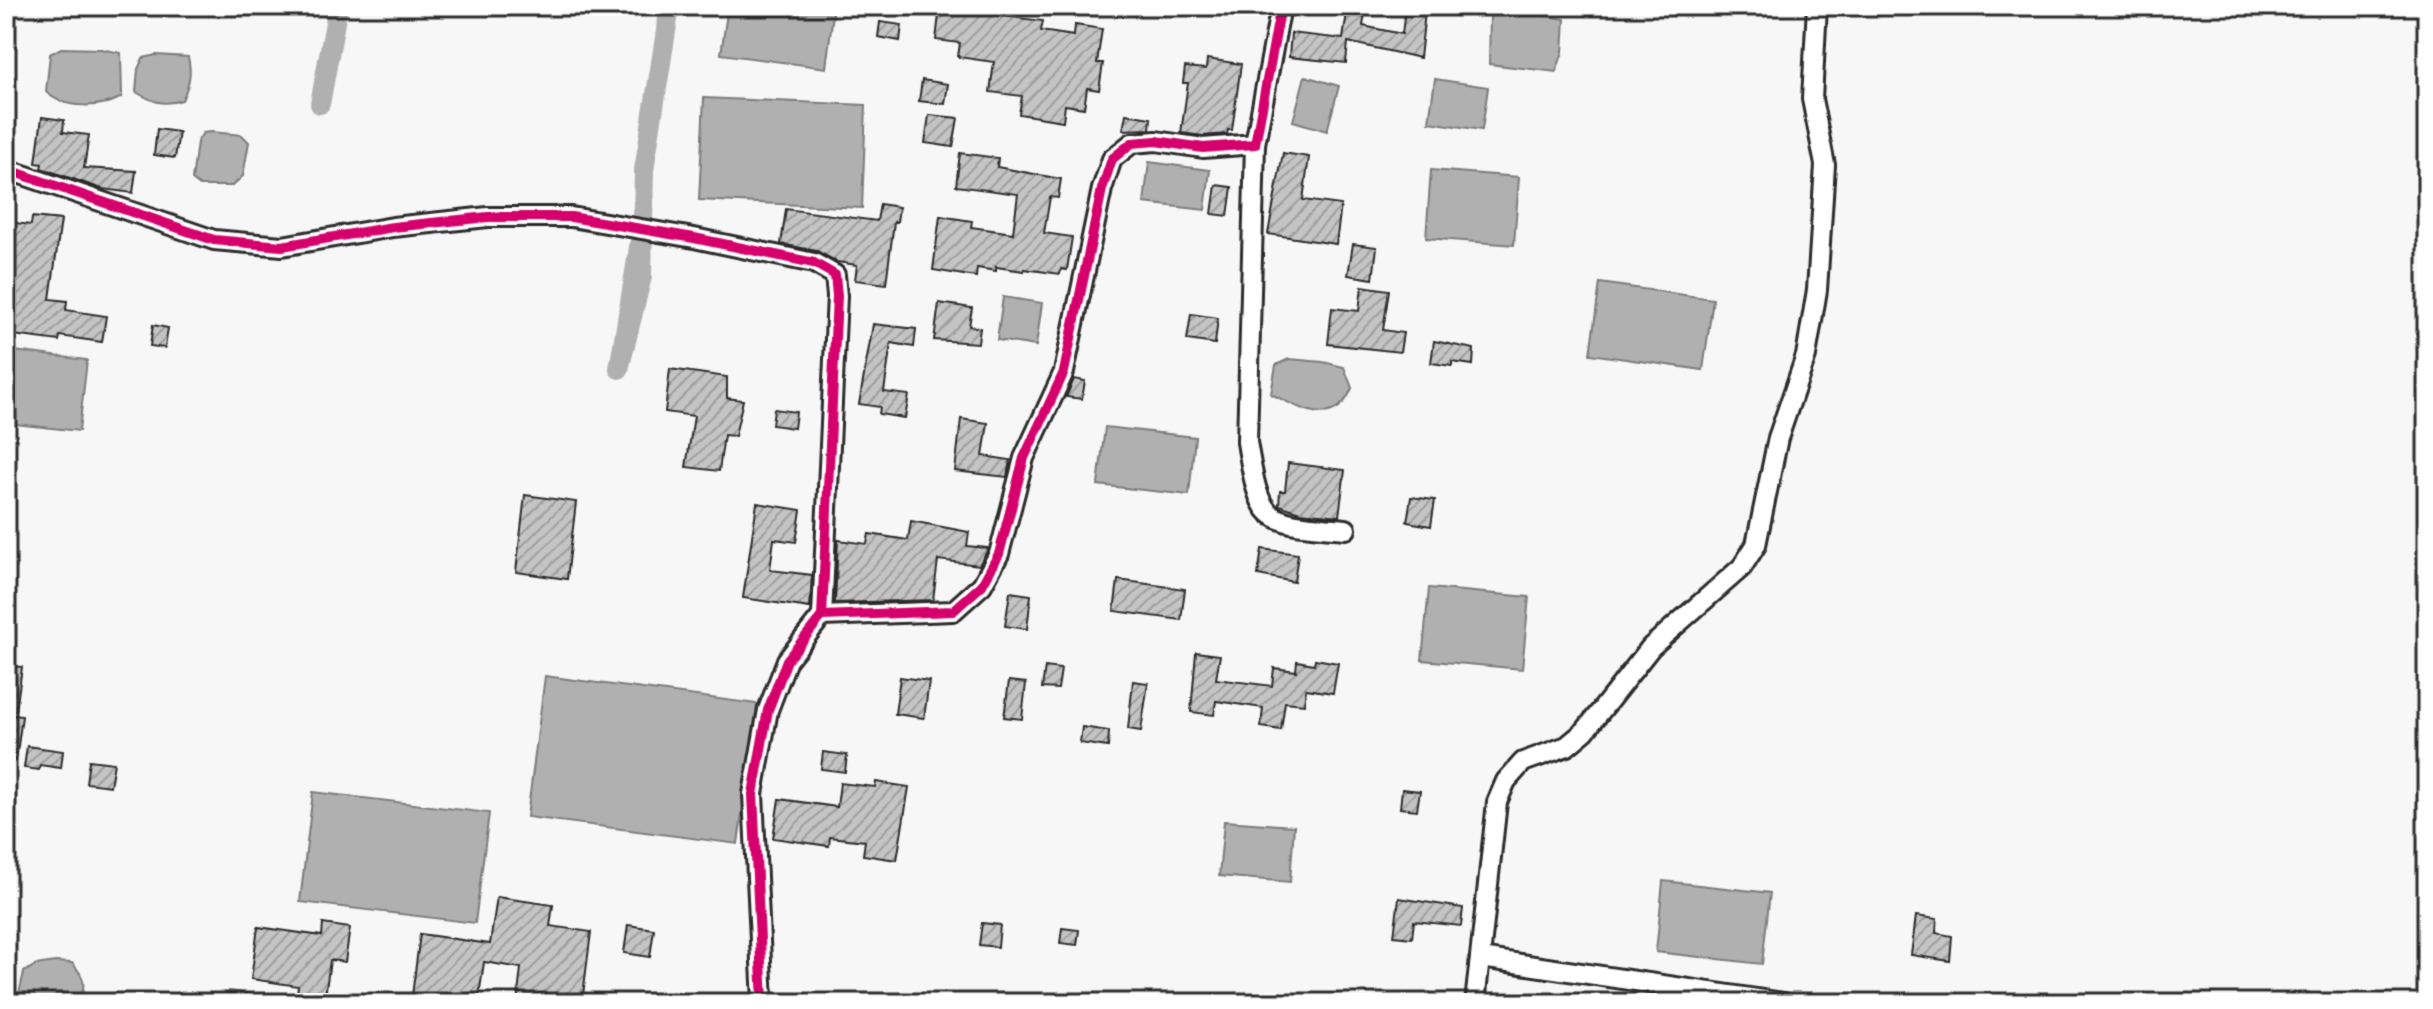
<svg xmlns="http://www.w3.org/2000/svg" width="2433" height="1009" font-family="Kalam,sans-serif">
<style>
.water{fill:#b0b0b0;stroke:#7b7b7b;stroke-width:2}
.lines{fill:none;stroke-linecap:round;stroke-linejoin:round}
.canal{stroke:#b0b0b0;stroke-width:20}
.building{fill:url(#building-hatch);stroke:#2b2b2b;stroke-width:2}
.minor-casing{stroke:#2b2b2b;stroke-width:24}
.minor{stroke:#fff;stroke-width:18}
.cycleway-casing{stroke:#fff;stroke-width:15}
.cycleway{stroke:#d6006c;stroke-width:10}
</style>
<defs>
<pattern id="building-hatch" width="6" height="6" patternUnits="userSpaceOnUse" patternTransform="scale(2)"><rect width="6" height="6" fill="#c4c4c4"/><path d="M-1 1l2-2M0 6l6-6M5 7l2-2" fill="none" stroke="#9f9f9f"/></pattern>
</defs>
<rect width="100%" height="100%" fill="#f7f7f7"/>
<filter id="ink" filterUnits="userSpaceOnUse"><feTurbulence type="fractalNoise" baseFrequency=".0125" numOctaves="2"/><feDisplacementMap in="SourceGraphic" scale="16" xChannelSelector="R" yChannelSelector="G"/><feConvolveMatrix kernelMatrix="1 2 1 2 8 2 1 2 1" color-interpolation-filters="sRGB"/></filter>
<g filter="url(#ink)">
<g class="water">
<polygon points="728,6 834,6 826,68 721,54"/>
<polygon points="1503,12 1531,13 1565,19 1563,52 1556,72 1489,64 1490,16"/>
<path d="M 61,48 L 101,49 L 121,53 L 122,97 C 100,109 64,109 46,92 L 50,54 Z"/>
<path d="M 156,55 L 188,57 C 192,73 189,85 182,100 C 163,106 153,102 136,92 L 138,69 L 143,58 Z"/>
<polygon points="1305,76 1339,86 1327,131 1293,121"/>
<polygon points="1435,79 1488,87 1482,130 1429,122"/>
<polygon points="704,98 866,105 862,208 699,200"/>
<polygon points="211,132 242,135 249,142 243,176 232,186 200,186 192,180 197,142 203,133"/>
<polygon points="1149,162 1210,170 1205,210 1144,203"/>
<polygon points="1431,170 1519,177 1514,245 1426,238"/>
<polygon points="1600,283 1713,299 1703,370 1590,354"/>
<polygon points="1003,297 1042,303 1036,346 997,340"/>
<polygon points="6,350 87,360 79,431 6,423"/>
<path d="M 1289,359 L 1323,362 L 1344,367 L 1352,388 C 1335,430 1302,409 1271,394 L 1276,365 Z"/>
<polygon points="1105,427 1195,437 1189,495 1098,485"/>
<polygon points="1429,588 1529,597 1522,669 1422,660"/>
<polygon points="545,676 757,704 738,844 527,817"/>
<polygon points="313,792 489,813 475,923 300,902"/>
<polygon points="1224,821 1294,826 1290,882 1219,876"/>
<polygon points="1663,881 1770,893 1762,964 1656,952"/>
<path d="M 55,962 L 72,963 C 85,977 87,986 78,1003 L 17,1003 L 24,972 L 36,965 Z"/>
<polygon points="229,991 230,991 308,1003 228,1003"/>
<polygon points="1508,993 1526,993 1571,997 1575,1003 1496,1003"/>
</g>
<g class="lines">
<g class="canal">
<polyline points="320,104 338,6"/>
<polyline points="643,223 619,369 642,276 644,170 670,6"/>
</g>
</g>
<g class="building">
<polygon points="940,6 989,6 988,14 1043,21 1041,31 1074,36 1075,25 1102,29 1097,63 1103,63 1099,90 1087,88 1084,108 1065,105 1063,121 1019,114 1022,96 990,92 994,62 958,57 960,43 936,40"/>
<polygon points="1348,6 1366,6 1363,26 1402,34 1405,9 1425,12 1420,58 1348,42 1346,63 1289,57 1291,33 1343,39"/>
<polygon points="880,22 902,25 900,41 878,37"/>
<polygon points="1207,59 1241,64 1232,130 1228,130 1227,134 1203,136 1181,133 1188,83 1183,83 1185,67 1206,69"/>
<polygon points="922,80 948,84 945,104 919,101"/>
<polygon points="1126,114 1151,118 1150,129 1123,130"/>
<polygon points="929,115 958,118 953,147 925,143"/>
<polygon points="42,117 64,120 63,132 89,135 84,168 136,171 133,193 102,189 41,168 42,164 36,163"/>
<polygon points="157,129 179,132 175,158 154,155"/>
<polygon points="960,153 998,158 997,167 1061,179 1058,198 1050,197 1044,233 1072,237 1067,270 1061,269 1060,274 1024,269 1024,271 996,267 996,271 977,268 976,277 933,270 940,216 972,221 971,227 1013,233 1018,194 956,186"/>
<polygon points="1283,153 1309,157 1303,200 1341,205 1336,244 1268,234"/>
<polygon points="1216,185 1232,187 1228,216 1212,214"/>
<polygon points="880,204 899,207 897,222 894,222 886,284 855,280 857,265 837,262 817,251 781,244 786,209 877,221"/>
<polygon points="32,217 61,220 50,299 67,301 66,310 106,316 102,342 60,336 59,341 6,334 6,222 31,225"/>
<polygon points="1353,244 1377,247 1373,279 1348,275"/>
<polygon points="1362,286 1389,290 1383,330 1403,333 1400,352 1328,344 1332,308 1359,311"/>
<polygon points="939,303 972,308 969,326 980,328 978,343 934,340"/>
<polygon points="1191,314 1218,318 1215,344 1187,340"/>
<polygon points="873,324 916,329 914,347 891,343 884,392 909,395 905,418 879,414 880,407 859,404"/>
<polygon points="153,325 168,328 165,348 150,346"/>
<polygon points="1434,341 1474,349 1473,365 1452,362 1452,366 1431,363"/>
<polygon points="670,369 727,377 727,398 743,400 735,436 724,435 719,471 686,467 694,416 665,412"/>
<polygon points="1074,379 1085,381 1082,399 1066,397"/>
<polygon points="774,409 796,412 794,428 772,425"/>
<polygon points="961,419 988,423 983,456 1010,460 1007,477 955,471"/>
<polygon points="1288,463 1345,470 1339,516 1300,512 1279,505 1280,491 1285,491"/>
<polygon points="525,495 576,502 567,579 516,572"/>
<polygon points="1411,497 1435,500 1431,526 1407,522"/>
<polygon points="757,503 801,510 796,542 774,539 770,570 812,575 810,608 743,598"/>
<polygon points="911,521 969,532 967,546 987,548 987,551 979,565 938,560 933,600 835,603 838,540 867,544 869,534 908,540"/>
<polygon points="1262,549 1298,554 1294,582 1258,575"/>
<polygon points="1118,580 1185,589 1181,620 1114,611"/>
<polygon points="1010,592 1031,595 1027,629 1005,626"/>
<polygon points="1196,652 1220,655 1216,679 1272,686 1274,668 1296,671 1297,661 1314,664 1315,659 1338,663 1333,693 1306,689 1304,704 1285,702 1281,730 1261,727 1263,708 1216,701 1214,715 1191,712"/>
<polygon points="6,665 22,667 16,711 6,711"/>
<polygon points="1045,667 1061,669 1058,689 1042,688"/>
<polygon points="900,677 929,681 924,718 895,714"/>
<polygon points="1009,681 1026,683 1022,719 1004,717"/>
<polygon points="1133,681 1148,683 1141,731 1128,729"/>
<polygon points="6,714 22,716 16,761 6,760"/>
<polygon points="1082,727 1109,731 1108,747 1080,743"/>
<polygon points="27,746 63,751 61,768 40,765 39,770 24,768"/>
<polygon points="823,752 847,755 845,772 821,769"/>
<polygon points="89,760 114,763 110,786 86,783"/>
<polygon points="876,782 909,787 897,860 863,855 865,841 830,837 829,846 773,838 779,799 837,807 840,783 875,787"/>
<polygon points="1402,789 1420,791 1417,810 1400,808"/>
<polygon points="497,897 553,905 550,926 591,932 582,1003 517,1003 521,968 484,962 478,1003 411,1003 420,934 490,944"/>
<polygon points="1399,898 1463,908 1461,926 1414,921 1412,938 1394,936"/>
<polygon points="1916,916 1937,919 1936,933 1952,936 1950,961 1911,955"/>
<polygon points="982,923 1000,925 998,947 979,945"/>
<polygon points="323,924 350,928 345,962 330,960 325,997 297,993 298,986 251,979 258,927 322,936"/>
<polygon points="628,925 654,929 650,957 624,953"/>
<polygon points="1062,928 1079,930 1077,945 1060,943"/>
</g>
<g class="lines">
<defs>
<g id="minor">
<path d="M 1255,144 L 1247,442 C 1261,526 1264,522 1346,529"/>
<polyline points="6,169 214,240 282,246 393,227 488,217 571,217 694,238 814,263 835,275 837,296 822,616"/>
<polyline points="1481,958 1784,1003"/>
<polyline points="763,1003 753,794 768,710 787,660 822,616 953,611 982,585 999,554 1024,458 1064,372 1102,189 1112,159 1132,143 1156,141 1203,148 1255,144 1281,6"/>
<polyline points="1475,1003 1497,802 1506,781 1523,762 1567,746 1585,731 1651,647 1742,567 1756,545 1778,438 1806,356 1817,290 1825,165 1812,99 1817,6"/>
</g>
</defs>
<use href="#minor" class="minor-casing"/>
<use href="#minor" class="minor"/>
<defs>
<g id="cycleway">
<polyline points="6,169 214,240 282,246 393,227 488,217 571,217 694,238 814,263 835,275 837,296 822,616"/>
<polyline points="763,1003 753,794 768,710 787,660 822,616 953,611 982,585 999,554 1024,458 1064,372 1102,189 1112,159 1132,143 1156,141 1203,148 1255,144 1281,6"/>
</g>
</defs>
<use href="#cycleway" class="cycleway-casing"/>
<use href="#cycleway" class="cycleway"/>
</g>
</g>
<rect width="2433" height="1009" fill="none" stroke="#fff" stroke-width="32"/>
<rect x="16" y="16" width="2401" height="977" fill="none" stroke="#2b2b2b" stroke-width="3" filter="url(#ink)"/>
</svg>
